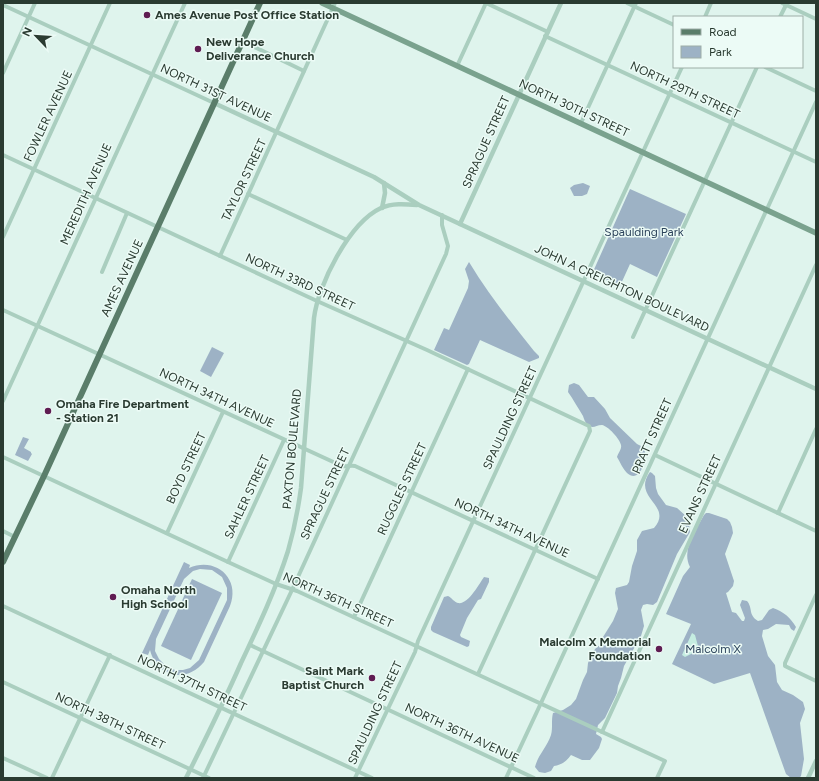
<svg xmlns="http://www.w3.org/2000/svg" width="819" height="781" font-family="Figtree,sans-serif">
<style>
.green{fill:#9db2c5;fill-rule:evenodd}
.plaza{fill:#c5ede1}
.lines{fill:none;stroke-linecap:round;stroke-linejoin:round}
.minor{stroke:#aacebf;stroke-width:4}
.tertiary{stroke:#aacebf;stroke-width:4.5}
.secondary{stroke:#7aa28e;stroke-width:5.5}
.primary{stroke:#5a7d6a;stroke-width:6}
.poi-dot{fill:#5f1c52;stroke:#ecfbf6;stroke-width:1.5}
.labels{text-anchor:middle;stroke-width:3;stroke-linejoin:round;paint-order:stroke}
.poi-label{font-size:12px;font-weight:bold;fill:#2a3b31;stroke:#ecfbf6;text-anchor:start}
.street-label{font-size:12px;fill:#2a3b31;stroke:#ecfbf6}
.park-label{font-size:12px;fill:#2c435b;stroke:#ecfbf6}
</style>
<rect width="100%" height="100%" fill="#dff4ed"/>
<g class="green">
<polygon points="583,183 590,186 587,194 582,196 574,196 570,188 574,185"/>
<polygon points="630,189 686,214 657,277 630,264 620,286 592,274"/>
<path d="M 469,262 C 488,294 511,322 534,351 L 539,356 L 539,358 L 529,362 L 480,340 L 469,364 L 467,365 L 434,350 L 444,328 L 449,330 L 468,288 L 469,281 L 465,269 Z"/>
<polygon points="212,347 224,353 211,377 200,371"/>
<path d="M 574,383 L 579,385 L 588,397 L 594,397 L 605,409 L 610,418 L 637,444 L 643,447 C 644,449 645,451 645,453 C 646,462 639,484 627,473 C 623,469 620,462 617,457 C 618,453 622,449 621,445 C 620,439 608,426 602,425 C 595,425 593,430 587,424 C 585,422 584,419 583,416 C 578,408 573,399 568,392 L 569,385 Z"/>
<polygon points="23,437 29,439 24,448 31,452 31,453 32,454 28,461 15,455"/>
<path d="M 650,472 L 652,473 L 655,476 L 656,488 L 658,494 L 666,505 L 677,508 L 687,517 L 689,524 L 690,532 L 677,554 L 657,602 L 653,605 L 647,604 L 643,605 L 641,610 L 644,626 L 641,636 L 624,666 L 621,678 L 618,686 L 617,693 L 605,718 L 598,725 L 596,734 L 601,737 L 602,739 L 599,748 L 590,760 L 582,760 L 571,755 C 566,762 561,765 554,766 L 551,771 L 545,773 L 539,772 L 535,767 C 538,755 547,747 551,735 C 553,728 551,720 553,713 L 563,710 L 571,705 L 576,699 L 583,680 L 587,672 L 588,663 L 592,653 L 596,648 L 601,644 L 603,637 L 613,621 L 618,609 L 615,593 L 616,588 L 627,585 L 629,582 L 632,566 L 637,551 L 637,540 L 642,531 L 654,528 C 674,505 631,498 650,472 Z"/>
<path d="M 706,513 L 709,513 L 727,519 L 730,522 L 732,527 L 733,533 L 725,554 L 734,581 L 733,586 L 728,592 L 726,593 L 732,612 L 736,613 L 742,621 L 744,621 L 745,618 L 740,605 L 742,600 L 747,601 C 753,608 748,615 758,621 L 762,620 L 769,610 L 773,608 C 784,612 790,617 796,627 L 794,631 L 791,629 L 789,625 L 776,624 L 768,629 L 763,630 L 762,636 L 768,656 L 775,665 L 777,682 L 782,690 L 793,695 L 803,702 L 805,709 L 800,723 L 804,759 L 801,776 L 799,778 L 791,778 L 786,774 L 750,673 L 714,684 L 672,664 L 691,624 L 666,614 L 683,576 L 690,567 C 681,550 696,530 704,515 Z"/>
<path d="M 184,562 L 190,565 L 189,568 C 215,556 241,578 230,606 L 204,662 C 186,684 157,677 150,650 L 148,655 L 142,653 ZM 200,569 L 212,570 L 222,577 L 227,588 L 227,600 L 199,660 L 190,668 L 183,670 L 175,670 L 167,667 L 159,659 L 155,651 L 156,639 L 184,579 L 193,571 Z"/>
<path d="M 484,577 L 489,578 L 489,582 L 481,599 L 478,600 L 467,618 L 460,635 L 461,637 L 470,641 L 469,646 L 467,647 L 433,632 L 431,630 L 431,627 L 444,597 L 448,596 C 452,598 454,602 458,603 C 468,605 479,584 484,577 Z"/>
<polygon points="192,579 222,593 191,660 161,646"/>
</g>
<polygon class="plaza" points="692,633 695,635 698,646 703,649 700,654 695,652 685,657 682,655"/>
<g class="lines">
<g class="minor">
<polyline points="486,3 548,32"/>
<polyline points="627,3 674,25"/>
<polyline points="782,3 816,19"/>
<polyline points="3,5 214,103"/>
<polyline points="705,17 711,3"/>
<polyline points="780,17 786,5"/>
<polyline points="545,36 816,162"/>
<polyline points="242,41 304,71"/>
<polyline points="457,66 486,3"/>
<polyline points="765,67 816,91"/>
<polyline points="3,73 35,3"/>
<polyline points="581,123 636,3"/>
<polyline points="3,155 317,301 427,350 589,426 590,431 478,674"/>
<polyline points="248,194 347,240"/>
<polyline points="3,237 110,3"/>
<polyline points="220,256 335,3"/>
<polyline points="102,272 127,213"/>
<path d="M 3,310 L 342,466 C 346,467 350,465 355,466 L 598,579"/>
<polyline points="633,337 757,67"/>
<polyline points="3,401 185,3"/>
<polyline points="655,455 816,531"/>
<polyline points="3,457 228,562 276,584 297,591 665,761 657,778"/>
<polyline points="778,513 816,429"/>
<polyline points="3,531 15,537"/>
<polyline points="167,533 223,412"/>
<polyline points="228,562 284,440"/>
<polyline points="816,595 785,663 785,666 789,668 816,681"/>
<polyline points="3,606 372,778"/>
<polyline points="354,617 468,369"/>
<polyline points="250,645 534,778"/>
<polyline points="3,682 209,778"/>
<polyline points="602,732 816,265"/>
<polyline points="3,758 47,778"/>
<polyline points="52,778 110,655"/>
<polyline points="203,778 292,590 446,254 448,246 442,225 442,215"/>
<polyline points="355,778 415,652 418,641 682,67"/>
<polyline points="506,778 541,703 816,102"/>
</g>
<g class="tertiary">
<polyline points="214,103 374,177 419,205 816,389"/>
<polyline points="382,208 385,193 384,183"/>
<polyline points="460,224 561,3"/>
<path d="M 186,778 C 205,740 224,702 241,663 C 258,627 276,589 288,551 C 294,530 298,510 301,488 L 314,318 C 318,285 349,223 381,208 C 392,203 405,204 417,205"/>
<polyline points="808,778 816,761"/>
</g>
<polyline class="secondary" points="322,3 816,233"/>
<polyline class="primary" points="3,562 44,476 260,3"/>
</g>
<g class="poi-dot">
<circle cx="147" cy="15" r="4"/>
<circle cx="198" cy="49" r="4"/>
<circle cx="48" cy="411" r="4"/>
<circle cx="113" cy="597" r="4"/>
<circle cx="659" cy="649" r="4"/>
<circle cx="372" cy="678" r="4"/>
</g>
<g class="labels">
<g class="poi-label">
<text x="155" y="19">Ames Avenue Post Office Station</text>
<text x="206" y="46">New Hope<tspan x="206" dy="14">Deliverance Church</tspan></text>
<text x="56" y="408">Omaha Fire Department<tspan x="56" dy="14">- Station 21</tspan></text>
<text x="121" y="594">Omaha North<tspan x="121" dy="14">High School</tspan></text>
<text x="651" y="646" text-anchor="end">Malcolm X Memorial<tspan x="651" dy="14">Foundation</tspan></text>
<text x="364" y="675" text-anchor="end">Saint Mark<tspan x="364" dy="14">Baptist Church</tspan></text>
</g>
<g class="street-label">
<text transform="translate(685 90) rotate(25)" y="4">NORTH 29TH STREET</text>
<text transform="translate(216 93) rotate(25)" y="4">NORTH 31ST AVENUE</text>
<text transform="translate(574 108) rotate(25)" y="4">NORTH 30TH STREET</text>
<text transform="translate(48 116) rotate(-65)" y="4">FOWLER AVENUE</text>
<text transform="translate(486 142) rotate(-66)" y="4">SPRAGUE STREET</text>
<text transform="translate(244 180) rotate(-65)" y="4">TAYLOR STREET</text>
<text transform="translate(86 194) rotate(-66)" y="4">MEREDITH AVENUE</text>
<text transform="translate(122 278) rotate(-65)" y="4">AMES AVENUE</text>
<text transform="translate(300 282) rotate(25)" y="4">NORTH 33RD STREET</text>
<text transform="translate(622 288) rotate(25)" y="4">JOHN A CREIGHTON BOULEVARD</text>
<text transform="translate(217 398) rotate(25)" y="4">NORTH 34TH AVENUE</text>
<text transform="translate(510 418) rotate(-65)" y="4">SPAULDING STREET</text>
<text transform="translate(652 436) rotate(-66)" y="4">PRATT STREET</text>
<text transform="translate(292 449) rotate(-85)" y="4">PAXTON BOULEVARD</text>
<text transform="translate(186 468) rotate(-65)" y="4">BOYD STREET</text>
<text transform="translate(402 489) rotate(-65)" y="4">RUGGLES STREET</text>
<text transform="translate(325 494) rotate(-65)" y="4">SPRAGUE STREET</text>
<text transform="translate(700 494) rotate(-65)" y="4">EVANS STREET</text>
<text transform="translate(247 497) rotate(-65)" y="4">SAHLER STREET</text>
<text transform="translate(512 528) rotate(25)" y="4">NORTH 34TH AVENUE</text>
<text transform="translate(338 600) rotate(24)" y="4">NORTH 36TH STREET</text>
<text transform="translate(192 683) rotate(25)" y="4">NORTH 37TH STREET</text>
<text transform="translate(375 713) rotate(-65)" y="4">SPAULDING STREET</text>
<text transform="translate(110 721) rotate(25)" y="4">NORTH 38TH STREET</text>
<text transform="translate(462 733) rotate(25)" y="4">NORTH 36TH AVENUE</text>
</g>
<g class="park-label">
<text x="644" y="236">Spaulding Park</text>
<text x="713" y="653">Malcolm X</text>
</g>
</g>
<rect width="819" height="781" fill="none" stroke="#2a3b31" stroke-width="8"/>
<rect x="673" y="16" width="130" height="52" fill="#ecfbf6" stroke="#9eaea7"/>
<rect x="681" y="29" width="20" height="6" fill="#5a7d6a" stroke="#9eaea7"/>
<text x="709" y="36" font-size="12" fill="#2a3b31">Road</text>
<rect x="681" y="46" width="20" height="12" fill="#9db2c5" stroke="#9eaea7"/>
<text x="709" y="56" font-size="12" fill="#2a3b31">Park</text>
<g transform="translate(36 36) rotate(295)" stroke="#ecfbf6" stroke-width="3" paint-order="stroke">
<path d="M0-3L7 15L0 10L-7 15Z" fill="#2a3b31"/>
<text y="-6" font-size="11" font-weight="bold" text-anchor="middle" fill="#2a3b31">N</text>
</g>
</svg>
